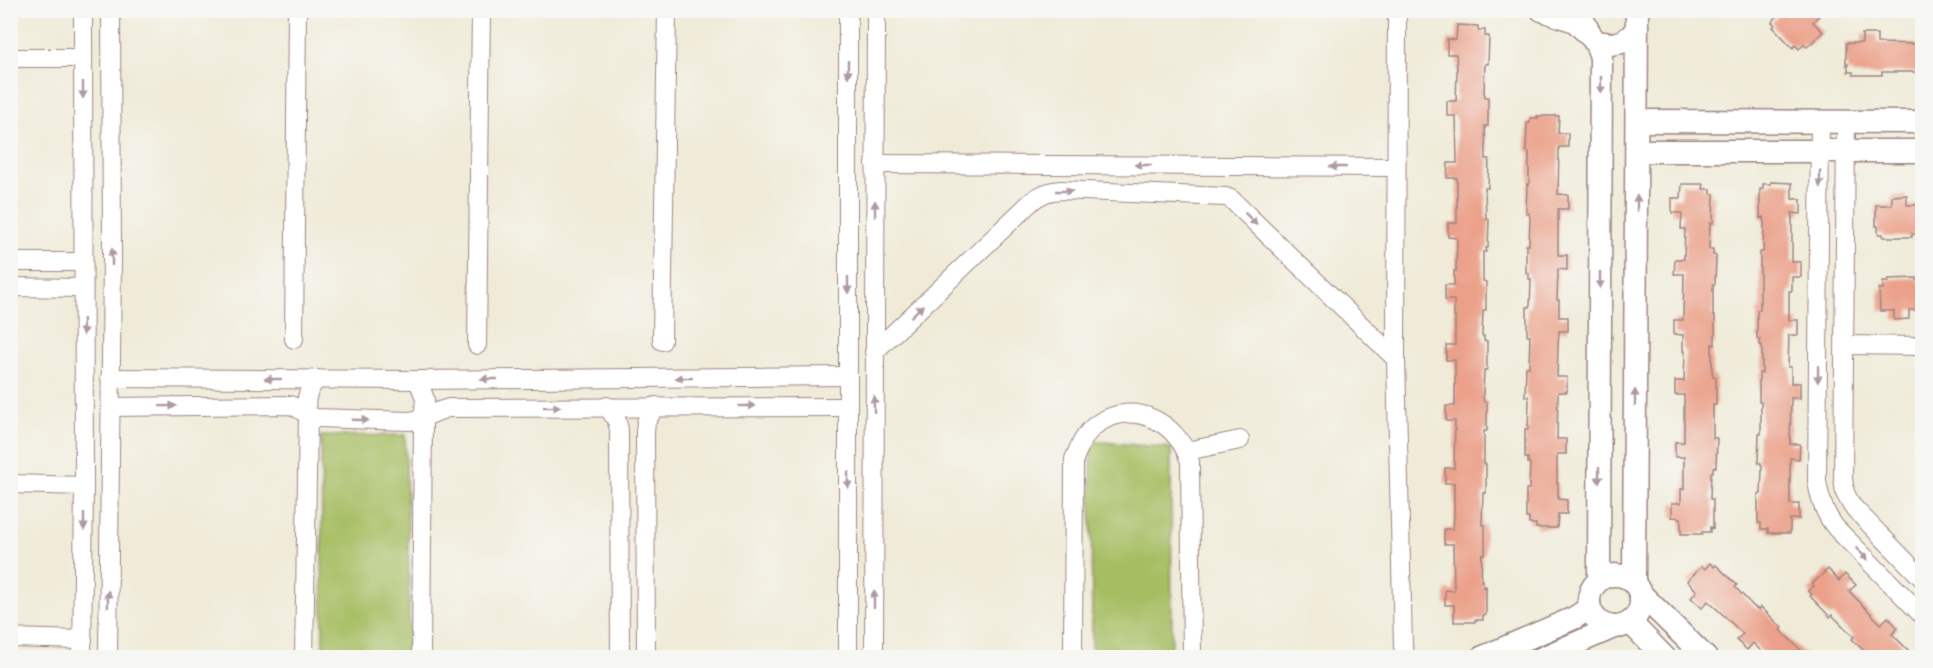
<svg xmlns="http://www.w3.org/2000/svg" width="1933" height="668" font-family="Cardo,serif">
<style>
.green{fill:#a6bd62;stroke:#786e46;stroke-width:1.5}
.building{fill:#eba089}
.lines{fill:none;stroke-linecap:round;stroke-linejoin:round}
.minor-casing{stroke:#9d8582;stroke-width:20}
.tertiary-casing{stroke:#9d8582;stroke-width:25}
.minor{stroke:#fff;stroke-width:18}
.tertiary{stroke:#fff;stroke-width:22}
.oneway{fill:#ae9aa0}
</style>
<rect width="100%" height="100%" fill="#f6f6f2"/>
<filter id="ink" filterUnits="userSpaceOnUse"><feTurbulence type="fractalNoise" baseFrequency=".0167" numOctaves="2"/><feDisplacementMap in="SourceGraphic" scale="12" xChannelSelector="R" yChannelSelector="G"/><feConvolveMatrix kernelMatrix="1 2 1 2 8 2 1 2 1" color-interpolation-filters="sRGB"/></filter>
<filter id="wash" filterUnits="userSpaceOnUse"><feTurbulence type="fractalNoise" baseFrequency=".008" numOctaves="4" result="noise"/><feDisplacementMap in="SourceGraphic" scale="24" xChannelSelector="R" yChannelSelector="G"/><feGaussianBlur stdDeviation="1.35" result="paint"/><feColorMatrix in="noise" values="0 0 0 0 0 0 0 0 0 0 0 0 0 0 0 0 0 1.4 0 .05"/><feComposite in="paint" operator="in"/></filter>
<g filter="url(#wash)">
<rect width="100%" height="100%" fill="#f0ebd8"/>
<g class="green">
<polygon points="405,435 409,571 409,657 323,657 321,436"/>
<polygon points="1091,441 1171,448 1172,657 1092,657"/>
</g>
<g id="blocks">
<g class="building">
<polygon points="1783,10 1824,10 1813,22 1823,32 1807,47 1804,44 1799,49 1795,45 1793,48 1773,27 1775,25 1772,22"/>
<polygon points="1457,25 1478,26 1478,30 1485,30 1485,36 1489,36 1488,64 1485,64 1484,92 1485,97 1488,97 1488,126 1485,126 1486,159 1489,159 1488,188 1485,188 1486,219 1489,219 1488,248 1486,248 1486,252 1483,252 1483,281 1486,282 1486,310 1483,310 1482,336 1484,336 1484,341 1487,341 1487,370 1484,370 1483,396 1484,402 1487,402 1487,431 1484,431 1484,464 1486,464 1486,493 1483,493 1482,525 1485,525 1485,554 1482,554 1481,581 1483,581 1483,587 1486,586 1486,615 1483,615 1483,620 1475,620 1475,622 1454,622 1454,605 1445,605 1445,590 1454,591 1453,544 1444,544 1444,529 1453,529 1454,515 1454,483 1445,483 1445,468 1454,468 1455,421 1446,421 1446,406 1455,406 1455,360 1446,360 1446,345 1455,345 1455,317 1454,317 1454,300 1445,300 1445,285 1454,285 1454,271 1456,271 1457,238 1448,237 1448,223 1457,223 1457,178 1447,178 1448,163 1457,163 1456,116 1447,116 1447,101 1456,101 1457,71 1456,54 1447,54 1447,39 1456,40"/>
<polygon points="1862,34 1877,34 1877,43 1923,44 1923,72 1882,72 1882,75 1853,75 1853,72 1848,72 1848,64 1846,65 1846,43 1862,43"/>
<polygon points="1537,116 1559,116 1558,133 1568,133 1568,147 1559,147 1558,194 1568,195 1568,209 1558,209 1558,255 1567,255 1567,270 1558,269 1557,300 1559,300 1559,317 1568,317 1568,331 1559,331 1558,346 1557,377 1567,377 1567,392 1558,392 1557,439 1566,439 1566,454 1557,454 1557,483 1558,483 1558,499 1567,500 1567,514 1558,514 1557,528 1536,528 1536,524 1529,524 1529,518 1526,518 1526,489 1529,489 1530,463 1528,463 1528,458 1525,458 1525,429 1528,429 1529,401 1528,396 1525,396 1526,367 1529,367 1530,335 1527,335 1527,307 1530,307 1531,279 1529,279 1529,273 1526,273 1526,245 1529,245 1530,219 1529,213 1526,213 1527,184 1529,185 1529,152 1526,151 1527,123 1530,123 1530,118 1538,118"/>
<polygon points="1771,182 1792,183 1792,199 1801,199 1801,214 1792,213 1792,262 1801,262 1801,277 1792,277 1792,291 1789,291 1789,320 1798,320 1798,335 1789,335 1788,367 1791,367 1791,383 1800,383 1800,398 1791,398 1790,444 1800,444 1799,459 1790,458 1790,504 1799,504 1799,519 1790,519 1790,533 1768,533 1768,529 1761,529 1761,523 1758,523 1758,494 1761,494 1762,468 1761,463 1758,463 1759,434 1761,434 1761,402 1759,402 1759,373 1762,373 1762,345 1760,345 1760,339 1757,339 1757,310 1760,310 1760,252 1763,252 1764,223 1763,217 1760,218 1760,189 1763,189 1763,184 1771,184"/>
<polygon points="1682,184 1704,184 1703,189 1711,189 1711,194 1714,194 1713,223 1710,223 1709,249 1713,249 1713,255 1716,255 1715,284 1713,284 1713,316 1715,316 1715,345 1712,344 1712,371 1713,376 1716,377 1716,405 1713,405 1713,438 1717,438 1716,467 1713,467 1713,472 1711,472 1710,499 1713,499 1713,528 1710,527 1710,532 1702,532 1702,534 1681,534 1681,518 1672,517 1672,503 1681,503 1681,489 1684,489 1684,457 1675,457 1675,442 1684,442 1684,395 1675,395 1675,381 1684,381 1685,351 1683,351 1683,335 1674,334 1674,320 1683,320 1684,274 1674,274 1675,259 1684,259 1685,229 1681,229 1682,213 1672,213 1672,198 1681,198"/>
<polygon points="1907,195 1907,205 1921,205 1922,227 1917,226 1917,234 1912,234 1912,237 1883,237 1883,234 1878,234 1878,226 1876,226 1876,205 1892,205 1892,196"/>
<polygon points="1917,278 1917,281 1922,281 1923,310 1909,310 1909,319 1894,320 1894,311 1880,311 1879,289 1883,289 1883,282 1888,282 1888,279"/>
<polygon points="1710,563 1714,567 1716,565 1737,585 1735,587 1754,607 1759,610 1761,607 1782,628 1780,630 1808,657 1767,657 1753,643 1747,650 1736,640 1743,634 1720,612 1708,601 1702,608 1691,598 1697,591 1687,581 1702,566 1705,569"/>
<polygon points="1828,569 1839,581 1845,574 1856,585 1849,591 1881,624 1888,617 1898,628 1892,634 1915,657 1870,657 1852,639 1854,637 1832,615 1830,617 1810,596 1812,594 1808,591 1814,586 1812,584"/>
</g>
</g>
</g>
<g filter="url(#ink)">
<use href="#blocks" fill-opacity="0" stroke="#9d8582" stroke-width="1.5"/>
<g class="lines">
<defs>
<g id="minor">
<polyline points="1397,10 1396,359 1403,646 1406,658"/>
<polyline points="10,58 82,58"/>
<path d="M 1820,121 L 1817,481 C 1820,499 1824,513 1836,528 L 1922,615"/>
<polyline points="1846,121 1843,479 1845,493 1852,506 1922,578"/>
<polyline points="875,164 1396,167"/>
<polyline points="10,262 82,262"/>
<polyline points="10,287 82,288"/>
<polyline points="294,339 297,10"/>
<polyline points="662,341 667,10"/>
<polyline points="477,345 481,10"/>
<polyline points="1845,345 1922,346"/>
<path d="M 874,352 L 1031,202 C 1040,194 1048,191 1060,190 L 1226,197 L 1231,199 L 1396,359"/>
<polyline points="110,378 418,380 848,376"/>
<polyline points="418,380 425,399 423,419 421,658"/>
<polyline points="607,406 617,421 619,430 620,658"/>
<path d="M 110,407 L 290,405 C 300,408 306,416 317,418 L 409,421 C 423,420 435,411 449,408 L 848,407"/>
<polyline points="1187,451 1240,440"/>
<polyline points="10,484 84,486"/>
<polyline points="10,638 83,640"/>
<polyline points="82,658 84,486 83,10"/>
<polyline points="108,658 112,256 111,10"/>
<path d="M 304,658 L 308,416 C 304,401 307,391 317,379"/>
<polyline points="646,658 645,432 646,422 656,406"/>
<polyline points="848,658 848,10"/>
<polyline points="874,658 876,10"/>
<path d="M 1073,658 L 1074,459 C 1080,445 1085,433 1097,424 C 1134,399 1178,422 1190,462 L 1192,658"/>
</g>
<g id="tertiary">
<polyline points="1542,10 1575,21 1596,42 1611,44 1622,42 1631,36 1637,28"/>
<path d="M 1581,10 C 1582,28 1598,40 1601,58 L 1599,580"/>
<polyline points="1638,121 1922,122"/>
<polyline points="1637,151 1922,151"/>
<circle cx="1615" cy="601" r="26"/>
<polyline points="1634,582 1637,10"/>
<polyline points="1640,593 1706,658"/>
<polyline points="1630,622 1665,658"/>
<polyline points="1481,658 1574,618 1585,611 1589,604"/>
<polyline points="1542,658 1614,627"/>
</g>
</defs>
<use href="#minor" class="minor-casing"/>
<use href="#tertiary" class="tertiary-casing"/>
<use href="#minor" class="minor"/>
<use href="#tertiary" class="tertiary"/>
</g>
<defs><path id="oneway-solid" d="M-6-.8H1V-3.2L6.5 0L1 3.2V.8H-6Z" transform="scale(1.5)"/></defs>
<g class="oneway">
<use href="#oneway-solid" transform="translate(848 69) rotate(90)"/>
<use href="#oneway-solid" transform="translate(1601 85) rotate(90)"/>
<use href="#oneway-solid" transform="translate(83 90) rotate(90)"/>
<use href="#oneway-solid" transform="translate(1143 165) rotate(-180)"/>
<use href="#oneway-solid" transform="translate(1338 167) rotate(-180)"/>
<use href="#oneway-solid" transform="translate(1820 179) rotate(90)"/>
<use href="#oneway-solid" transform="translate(1064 191)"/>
<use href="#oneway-solid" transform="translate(1637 203) rotate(-90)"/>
<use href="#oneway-solid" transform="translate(875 209) rotate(-90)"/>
<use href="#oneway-solid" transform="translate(1251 219) rotate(45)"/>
<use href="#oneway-solid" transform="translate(112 257) rotate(-90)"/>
<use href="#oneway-solid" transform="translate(1600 280) rotate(90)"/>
<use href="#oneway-solid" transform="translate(848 285) rotate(90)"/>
<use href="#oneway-solid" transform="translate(917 311) rotate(-44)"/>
<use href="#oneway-solid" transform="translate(83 327) rotate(89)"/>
<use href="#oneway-solid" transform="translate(1818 374) rotate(91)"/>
<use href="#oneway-solid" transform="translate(684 378) rotate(180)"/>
<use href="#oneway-solid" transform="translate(273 379) rotate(-180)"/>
<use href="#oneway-solid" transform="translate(489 379) rotate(180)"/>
<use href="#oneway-solid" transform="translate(1635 398) rotate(-90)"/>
<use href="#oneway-solid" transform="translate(874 404) rotate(-90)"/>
<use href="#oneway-solid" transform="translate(168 406) rotate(-1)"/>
<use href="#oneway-solid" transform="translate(747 406)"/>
<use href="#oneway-solid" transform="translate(552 407) rotate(-1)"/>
<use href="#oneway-solid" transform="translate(360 420) rotate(2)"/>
<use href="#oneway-solid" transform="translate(1599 475) rotate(90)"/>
<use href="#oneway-solid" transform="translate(848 480) rotate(90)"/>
<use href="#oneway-solid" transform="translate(84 522) rotate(90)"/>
<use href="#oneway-solid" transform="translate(1862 554) rotate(45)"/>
<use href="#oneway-solid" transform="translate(108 599) rotate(-89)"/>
<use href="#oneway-solid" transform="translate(874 599) rotate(-90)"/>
</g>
</g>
<rect width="1933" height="668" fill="none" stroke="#f6f6f2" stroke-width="36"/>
</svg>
